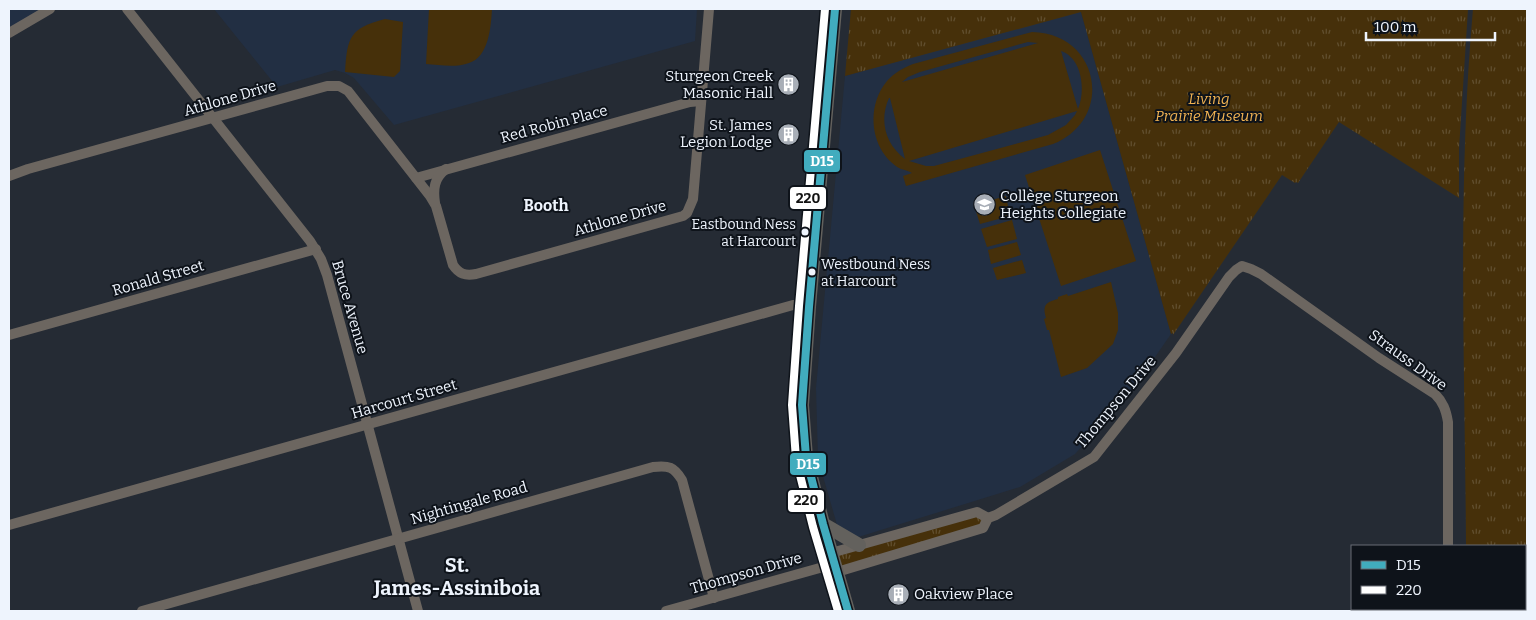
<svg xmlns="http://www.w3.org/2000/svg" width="1536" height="620" font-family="Bitter,serif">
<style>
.built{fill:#222f43}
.grass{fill:url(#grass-tufts)}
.pitch{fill:#46300a;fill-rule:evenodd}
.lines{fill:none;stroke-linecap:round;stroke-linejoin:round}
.street{stroke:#6c6660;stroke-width:10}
.secondary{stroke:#63615d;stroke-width:14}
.bus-1-casing{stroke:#0e131a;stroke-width:11}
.bus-2-casing{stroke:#0e131a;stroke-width:11}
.bus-1{stroke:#41acbe;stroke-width:8}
.bus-2{stroke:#fff;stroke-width:8}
.bus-dot{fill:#eef4fd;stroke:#0e131a;stroke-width:2}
.labels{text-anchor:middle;stroke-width:4;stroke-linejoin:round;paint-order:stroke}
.bus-label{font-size:14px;fill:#eef4fd;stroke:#0e131a;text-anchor:end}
.poi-label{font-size:15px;fill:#eef4fd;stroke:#0e131a;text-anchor:end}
.street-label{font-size:15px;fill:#eef4fd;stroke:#0e131a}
.park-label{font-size:15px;font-style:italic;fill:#f0b252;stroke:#0e131a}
.neighbourhood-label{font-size:16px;font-weight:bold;fill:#eef4fd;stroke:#0e131a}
.district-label{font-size:20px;font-weight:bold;fill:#eef4fd;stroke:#0e131a}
.line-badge{stroke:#0e131a;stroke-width:2}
.badge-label{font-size:14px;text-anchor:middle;font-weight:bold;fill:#fff}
.pale-badge-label{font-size:14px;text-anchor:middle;font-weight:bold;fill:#111}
</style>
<defs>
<pattern id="grass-tufts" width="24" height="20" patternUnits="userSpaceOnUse" patternTransform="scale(1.25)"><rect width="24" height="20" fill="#46300a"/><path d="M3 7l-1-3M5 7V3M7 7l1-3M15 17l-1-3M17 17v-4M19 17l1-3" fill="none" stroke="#614f2f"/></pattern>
</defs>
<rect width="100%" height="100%" fill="#252b34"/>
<g class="built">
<polygon points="9,9 50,9 9,33"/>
<polygon points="214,9 697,9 695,41 394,125 354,78 345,73 335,70 277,87"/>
<polygon points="1080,9 1171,334 1130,393 1075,454 1020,487 842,542 818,459 816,388 845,76"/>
</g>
<g class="grass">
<polygon points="851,9 1468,9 1459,149 1459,198 1339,122 1298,183 1296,182 1295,183 1282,175 1173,335 1173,333 1171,334 1081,12 845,76"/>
<path d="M 1473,9 L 1527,9 L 1527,611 L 1465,611 L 1465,609 L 1525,609 L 1525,546 L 1466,546 C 1465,367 1457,187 1473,9 Z"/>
<polygon points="977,512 988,518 983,528 837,572 831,553"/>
</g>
<g class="pitch">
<path d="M 429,9 L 492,9 C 491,26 489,57 469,63 C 456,68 439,65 426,64 Z"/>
<path d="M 385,19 L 403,22 L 400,71 L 394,77 L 345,72 C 347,37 350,28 385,19 Z"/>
<path d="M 1032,32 C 1099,33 1116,118 1053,144 L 906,186 L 903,176 L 912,173 C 909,171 905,170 901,169 C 870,152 865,107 887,81 C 894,73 903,68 913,64 ZM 1028,42 L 1038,43 L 902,82 L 908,77 L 920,72 ZM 1061,51 C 1082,58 1086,90 1078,109 ZM 889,98 L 890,98 L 905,159 C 885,144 879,120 889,98 ZM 1077,111 L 1075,115 L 1066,125 L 1048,135 L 934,166 L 926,166 L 909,161 Z"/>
<polygon points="1100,150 1136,261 1061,286 1025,175"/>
<polygon points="1006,196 1010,216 980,224 974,205"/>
<polygon points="1012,220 1017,239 987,247 981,229"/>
<polygon points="1017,242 1021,255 991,264 988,250"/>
<polygon points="1022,260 1026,273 997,280 993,268"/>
<path d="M 1111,282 L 1118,313 L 1118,330 L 1113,344 L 1087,368 L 1061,377 L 1049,330 L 1047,330 L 1044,319 L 1046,318 C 1042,305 1046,302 1058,299 L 1058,297 L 1067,294 L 1068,296 Z"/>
</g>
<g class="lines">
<g class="street">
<polyline points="127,9 310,241 321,259 327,275 418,611"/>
<polyline points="9,33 50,9"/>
<path d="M 9,176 L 28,169 L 327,86 L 339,86 L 348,91 L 430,196 L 436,206 L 453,265 C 459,274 465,276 476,274 L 683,216 L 687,213 L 693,199 L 709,9"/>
<polyline points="416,178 690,102 701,101"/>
<path d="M 435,203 C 433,189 434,178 446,169"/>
<polyline points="9,335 316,249"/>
<polyline points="9,525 793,305 809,307"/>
<polyline points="831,553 977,512 988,518"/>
<path d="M 837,572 L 983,528 L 988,518 L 996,515 L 1094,457 L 1176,353 L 1229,277 L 1236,270 L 1242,266 L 1251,269 L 1261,274 L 1379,358 L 1435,394 C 1443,402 1446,410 1448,422 L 1448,546"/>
<path d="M 142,611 L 653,467 C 669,465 674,467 682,480 L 714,598"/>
<polyline points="666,611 834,564"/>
<polyline points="1432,611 1437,609"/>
</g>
<g class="secondary">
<polyline points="835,9 809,307 802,405 806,457 823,524 848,611"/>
<polyline points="823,524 859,545"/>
</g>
<defs>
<polyline id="bus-1" points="835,9 809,307 802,405 806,457 823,524 848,611"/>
<polyline id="bus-2" points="825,9 799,306 792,405 796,459 813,527 838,611"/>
</defs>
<use href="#bus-1" class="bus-1-casing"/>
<use href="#bus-2" class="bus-2-casing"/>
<use href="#bus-1" class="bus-1"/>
<use href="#bus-2" class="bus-2"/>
</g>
<defs>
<symbol id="building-disc" viewBox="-11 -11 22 22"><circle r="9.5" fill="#a8aeb7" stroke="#0e131a"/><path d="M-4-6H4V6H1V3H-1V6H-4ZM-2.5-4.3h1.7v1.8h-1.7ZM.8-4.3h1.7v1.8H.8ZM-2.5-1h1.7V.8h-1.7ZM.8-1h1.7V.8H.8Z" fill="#fff"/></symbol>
<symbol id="school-disc" viewBox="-11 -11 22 22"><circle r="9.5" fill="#a8aeb7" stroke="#0e131a"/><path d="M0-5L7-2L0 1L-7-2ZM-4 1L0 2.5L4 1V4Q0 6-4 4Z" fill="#fff"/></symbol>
</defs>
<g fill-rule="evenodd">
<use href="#building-disc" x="776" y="72" width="25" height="25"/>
<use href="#building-disc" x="776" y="122" width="25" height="25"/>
<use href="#school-disc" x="972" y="192" width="25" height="25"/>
<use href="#building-disc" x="886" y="582" width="25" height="25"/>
</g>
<g class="bus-dot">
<circle cx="805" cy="232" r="4.5"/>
<circle cx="812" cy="272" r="4.5"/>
</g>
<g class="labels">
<g class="bus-label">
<text x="796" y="229">Eastbound Ness<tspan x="796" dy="17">at Harcourt</tspan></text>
<text x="821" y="269" text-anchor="start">Westbound Ness<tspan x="821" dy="17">at Harcourt</tspan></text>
</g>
<g class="poi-label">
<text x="773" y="81">Sturgeon Creek<tspan x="773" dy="17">Masonic Hall</tspan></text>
<text x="772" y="130">St. James<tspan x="772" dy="17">Legion Lodge</tspan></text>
<text x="1000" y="201" text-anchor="start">Collège Sturgeon<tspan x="1000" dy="17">Heights Collegiate</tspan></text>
<text x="914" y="599" text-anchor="start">Oakview Place</text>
</g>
<g class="street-label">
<text transform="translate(230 98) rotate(-16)" y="5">Athlone Drive</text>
<text transform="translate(554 124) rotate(-15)" y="5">Red Robin Place</text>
<text transform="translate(620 218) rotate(-16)" y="5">Athlone Drive</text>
<text transform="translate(158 278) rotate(-16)" y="5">Ronald Street</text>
<text transform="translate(350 307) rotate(74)" y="5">Bruce Avenue</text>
<text transform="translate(1408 360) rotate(36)" y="5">Strauss Drive</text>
<text transform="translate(404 399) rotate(-16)" y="5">Harcourt Street</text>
<text transform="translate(1116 402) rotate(-50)" y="5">Thompson Drive</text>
<text transform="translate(469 503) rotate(-16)" y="5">Nightingale Road</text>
<text transform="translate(746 573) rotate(-16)" y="5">Thompson Drive</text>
</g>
<g class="park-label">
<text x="1209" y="104">Living<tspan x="1209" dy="17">Prairie Museum</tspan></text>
</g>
<g class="neighbourhood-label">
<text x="546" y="211">Booth</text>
</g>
<g class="district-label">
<text x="457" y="572">St.<tspan x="457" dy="23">James-Assiniboia</tspan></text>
</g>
</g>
<g class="line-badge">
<rect x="803" y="149" width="38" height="24" rx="5" fill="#41acbe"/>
<rect x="789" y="186" width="38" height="24" rx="5" fill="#fff"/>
<rect x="789" y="452" width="38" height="24" rx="5" fill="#41acbe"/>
<rect x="787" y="489" width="38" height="24" rx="5" fill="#fff"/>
</g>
<g class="badge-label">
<text x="822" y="166">D15</text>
<text x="808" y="469">D15</text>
</g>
<g class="pale-badge-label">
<text x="808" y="203">220</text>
<text x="806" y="505">220</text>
</g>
<rect width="1536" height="620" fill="none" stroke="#eef4fd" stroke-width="20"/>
<rect x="1351" y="545" width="175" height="65" fill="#0e131a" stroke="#686d75"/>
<rect x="1361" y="561" width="25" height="8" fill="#41acbe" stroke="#686d75"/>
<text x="1396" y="570" font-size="15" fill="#eef4fd">D15</text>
<rect x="1361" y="586" width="25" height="8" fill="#ffffff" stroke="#686d75"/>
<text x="1396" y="595" font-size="15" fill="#eef4fd">220</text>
<path d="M1366 32v8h129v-8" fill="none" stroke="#eef4fd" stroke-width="2.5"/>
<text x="1374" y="32" font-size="15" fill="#eef4fd" stroke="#0e131a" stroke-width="4" paint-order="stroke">100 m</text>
</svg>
